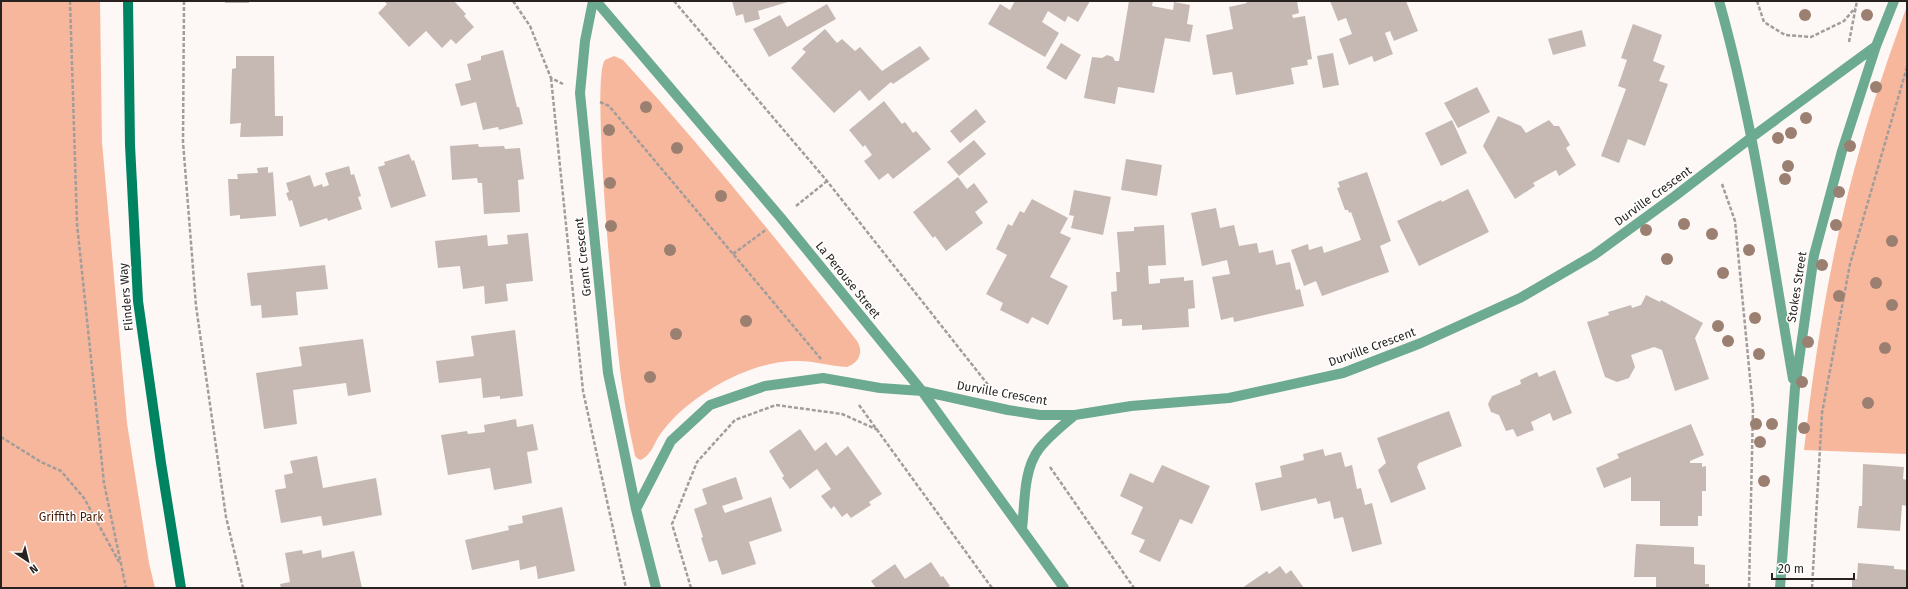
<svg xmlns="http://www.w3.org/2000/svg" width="1908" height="589" viewBox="0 0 1908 589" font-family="'Fira Sans',sans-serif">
	<rect width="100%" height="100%" fill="#fdf8f5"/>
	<!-- green -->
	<path fill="#f7b79c" d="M1 1H100L102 142 127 423 149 563 155 588H1Z
		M1907 6V454L1804 450C1815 351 1831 251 1858 156 1872 105 1889 55 1907 6Z
		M614 56 623 60C705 150 782 246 857 341 864 352 859 363 847 367 830 366 815 361 798 361 755 360 702 389 673 419 668 424 663 430 659 436 654 444 651 455 641 460L638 459 635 456C630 432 625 408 622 384 616 345 590 77 605 60Z"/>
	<!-- building -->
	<path fill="#c6b9b3" d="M225 1H249V3H225Z
		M384 1H454L466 14 464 16 474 27 456 44 451 39 442 48 426 31 409 47 378 13 387 4Z
		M732 1H791L758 11 760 19 745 23 743 14 736 16Z
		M1015 1H1090L1078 22 1068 16 1065 22 1048 11 1042 22 1059 33 1045 57 988 24 1000 4 1010 10Z
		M1129 1H1153L1152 6 1173 10 1174 2 1190 5 1187 24 1193 25 1190 42 1165 38 1154 93 1118 87 1115 104 1084 98 1092 57 1102 58 1107 55 1113 57 1115 61H1119Z
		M1246 1H1297L1299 13 1292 15 1293 18 1305 16 1312 59 1307 60 1308 65 1291 68 1294 84 1236 95 1232 72 1213 75 1206 35 1233 29 1229 7 1247 3Z
		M1330 1H1406L1418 31 1394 41 1390 31 1385 33 1393 54 1374 62 1372 56 1349 65 1339 39 1352 34 1346 18 1338 21Z
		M827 4 836 19 769 57 753 29 780 15 787 27Z
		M1633 24 1662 35 1653 61 1665 66 1659 81 1668 84 1645 146 1628 139 1619 163 1601 156 1626 89 1618 86 1627 60 1621 58Z
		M825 29 837 43 842 39 855 51 860 47 882 71 920 46 930 59 893 84 891 82 869 101 860 90 834 113 791 68 806 52 802 49Z
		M1582 30 1586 46 1553 55 1548 39Z
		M1061 43 1081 55 1066 80 1046 68Z
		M503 50 517 107H519L523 124 499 130 498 127 483 130 476 102 461 106 455 84 471 80 467 64 481 60V56Z
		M1333 53 1339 85 1323 88 1317 56Z
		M236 56H274L275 116H283V136L240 137 241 123 230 124 232 69 236 68Z
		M1477 87 1490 112 1458 128 1444 103Z
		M884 101 902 124 905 122 913 133 916 131 931 149 893 179 888 173 879 180 864 161 872 155 865 145 863 147 849 130Z
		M976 109 986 122 960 143 950 131Z
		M1498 116 1521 126 1526 133 1549 120 1554 126H1559L1570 145 1566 148 1576 165 1559 176 1556 170 1533 183 1535 186 1515 199 1483 146Z
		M1452 120 1467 153 1441 166 1425 133Z
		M974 140 986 154 959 176 947 162Z
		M478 144 479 147 504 146 505 149 520 148 524 179 518 180 520 212 484 214 482 183H478L477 178 452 180 450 146Z
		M409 154 412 161 414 160 426 196 391 208 378 167 385 165 384 162Z
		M1126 159 1162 165 1157 196 1121 190Z
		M349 166 351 175 354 174 361 196 358 197 362 209 328 221 327 218 300 227 292 200 289 201 286 193 289 192 286 183 310 175 314 187 322 184 323 187 329 185 325 173Z
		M268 167V173L273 172 276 216 240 219V215L230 216 228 179H238L237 174 258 173 257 168Z
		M1367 172 1391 241 1380 246 1389 272 1322 296 1316 281 1304 286 1291 250 1308 244 1309 250 1322 246 1324 253 1361 240 1351 212 1349 213 1348 210H1345L1337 188 1340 187 1338 182Z
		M958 177 967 189 974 183 988 202 975 212 983 223 946 251 935 236 933 238 913 212Z
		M1468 189 1489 232 1419 266 1397 221 1441 200 1442 202Z
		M1074 190 1111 197 1103 235 1071 228 1074 216 1069 215Z
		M1032 199 1068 218 1060 233 1071 238 1050 277 1068 286 1048 325 1032 317 1028 324 1000 310 1003 303 986 294 1007 255 996 249 1008 224 1012 226 1020 211 1024 213Z
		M1216 208 1220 228 1234 225 1239 246 1257 243 1259 253 1273 250 1276 265 1290 262 1296 290 1300 289 1304 306 1234 322 1233 317 1221 320 1212 277 1230 274 1227 260 1202 266 1191 213Z
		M1164 225 1166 265 1148 266 1149 284 1160 283V279L1184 277V281L1193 280 1195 308 1188 309 1189 327 1142 330V325L1122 326V319L1113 320 1111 292 1117 291 1116 272H1120L1117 232 1134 231V227Z
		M528 233 533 281 506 284 508 301 485 304 484 286 463 289 460 266 438 268 435 241 487 235 488 246 508 244 507 235Z
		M325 265 328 289 296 292 298 315 262 318 261 305 251 306 247 273Z
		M1646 295 1660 302 1661 300 1703 323 1695 338 1709 379 1675 391 1662 350 1654 347 1631 355 1635 367 1629 378 1617 382 1605 377 1587 322 1609 315 1608 312 1631 305 1632 308 1641 305Z
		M515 330 523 396 500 399V396L483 398 481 378 439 383 436 361 474 356 471 336Z
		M363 339 371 392 348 396 346 383 293 390 297 424 264 429 256 373 302 366 299 347Z
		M1555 370 1572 413 1553 421 1550 413 1531 422 1534 430 1517 437 1513 429 1506 431 1499 415 1491 412 1488 404 1492 396 1521 384 1520 380 1537 372 1539 377Z
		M1449 411 1462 446 1419 463 1417 467 1426 489 1391 503 1378 470 1386 463 1377 438Z
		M516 419 517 427 533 424 538 450 527 452 532 483 494 490 490 468 448 475 441 435 467 431 468 434 485 432 484 425Z
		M1691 424 1704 455 1690 461V463H1702V467L1706 466V491H1702V516H1698V526H1660V501H1631V477L1604 488 1596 468 1619 458 1617 454Z
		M800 429 815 451 826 442 836 456 848 446 882 494 869 502 871 505 851 518 847 513 842 517 834 506 831 509 821 496 831 489 817 469 790 489 782 478 784 476 769 451Z
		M1323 449 1325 456 1341 452 1345 467 1352 465 1357 489 1361 488 1365 505 1372 503 1382 544 1352 552 1343 517 1334 519 1330 501 1318 504 1316 498 1261 511 1255 483 1282 477 1280 466 1304 460 1303 454Z
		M317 456 323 488 376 478 382 515 323 526 321 516 281 523 275 490 286 488 284 475 293 473 290 461Z
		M1863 464 1904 467 1903 479 1907 480V506L1902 505 1900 531 1857 528 1859 506H1862Z
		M1162 465 1210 486 1192 524 1180 519 1160 562 1139 552 1145 540 1131 534 1143 507 1120 496 1130 473 1153 483Z
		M736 477 743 499 722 506 725 513 771 497 782 531 749 542 756 564 722 575 717 560 709 562 701 538 703 537 694 509 707 504 702 489Z
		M562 507 575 571 538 579 536 566 520 570 519 560 472 570 465 540 509 530 508 526 523 523 522 516Z
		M1636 544 1694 547V564L1705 565V584H1709V588H1656V577H1634Z
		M302 550 303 554 321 550 322 558 354 551 362 588H281L280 584 290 582 285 553Z
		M931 562 941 577 943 576 950 586 946 588H876L871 581 895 564 905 579Z
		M1858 563 1894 566V569L1907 570V588H1852V579H1857Z
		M1280 566 1286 574 1291 570 1304 588H1242L1267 571 1269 574Z"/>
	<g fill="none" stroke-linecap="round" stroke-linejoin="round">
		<!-- path -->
		<path stroke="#a29d9b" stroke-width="2.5" stroke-dasharray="4 2" stroke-linecap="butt" d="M70 1 77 224 104 483 126 588
			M184 1 183 142 196 306 226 517 243 588
			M513 1 530 26 551 78 563 84
			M674 1 827 181 989 386
			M1757 1 1764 22 1785 35 1811 37 1844 21 1855 8
			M1849 42 1857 1
			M551 78 583 391 626 588
			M600 102 609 106 821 359
			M1722 184 1735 221 1753 409 1749 588
			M796 206 827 181
			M733 254 767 229
			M859 405 992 588
			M1 437 41 462 61 471 84 498 119 562
			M1050 467 1134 588
			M691 588 672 524 697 462 735 420 776 405 842 414 878 430
			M1812 588 1822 413 1850 264 1907 67"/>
		<!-- street -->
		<path stroke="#6daa92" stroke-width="10" d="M593 1 585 41 580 93 608 373 636 509 656 588
			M596 1 781 218 922 391 1064 588
			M1719 1C1754 125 1771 252 1793 379
			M636 509 671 441 710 405 765 386 823 378 880 388 922 391 1008 410 1040 415H1075L1131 406 1229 398 1343 373 1421 343 1520 298 1594 255 1675 196 1752 137 1876 46
			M1022 529C1025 504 1023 470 1039 449 1049 436 1062 426 1075 415
			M1780 588 1795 388 1814 255 1842 151 1876 46 1894 1"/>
		<!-- secondary -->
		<path stroke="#008361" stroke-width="10" d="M128 1 130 145 138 301 161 463 181 588"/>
	</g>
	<!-- trees -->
	<g fill="#9b7f70">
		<circle cx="1805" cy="15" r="6"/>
		<circle cx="1867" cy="15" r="6"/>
		<circle cx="1876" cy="87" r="6"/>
		<circle cx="646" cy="107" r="6"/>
		<circle cx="1806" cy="118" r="6"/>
		<circle cx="609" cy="130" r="6"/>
		<circle cx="1791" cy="133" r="6"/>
		<circle cx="1778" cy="138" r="6"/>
		<circle cx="1850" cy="146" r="6"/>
		<circle cx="677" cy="148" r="6"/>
		<circle cx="1788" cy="166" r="6"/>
		<circle cx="1785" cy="179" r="6"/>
		<circle cx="610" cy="183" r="6"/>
		<circle cx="1839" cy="192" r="6"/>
		<circle cx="721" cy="196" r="6"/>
		<circle cx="1684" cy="224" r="6"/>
		<circle cx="1836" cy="225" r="6"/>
		<circle cx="611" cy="226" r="6"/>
		<circle cx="1646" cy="230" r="6"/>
		<circle cx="1712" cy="234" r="6"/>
		<circle cx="1892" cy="241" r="6"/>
		<circle cx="670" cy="250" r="6"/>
		<circle cx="1749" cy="250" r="6"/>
		<circle cx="1667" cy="259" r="6"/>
		<circle cx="1822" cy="265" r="6"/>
		<circle cx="1723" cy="273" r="6"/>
		<circle cx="1876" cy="283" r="6"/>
		<circle cx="1839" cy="296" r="6"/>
		<circle cx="1892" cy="305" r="6"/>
		<circle cx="1755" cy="318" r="6"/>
		<circle cx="746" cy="321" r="6"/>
		<circle cx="1718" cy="326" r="6"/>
		<circle cx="676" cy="334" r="6"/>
		<circle cx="1728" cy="341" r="6"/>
		<circle cx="1808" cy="342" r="6"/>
		<circle cx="1885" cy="348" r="6"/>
		<circle cx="1759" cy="354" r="6"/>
		<circle cx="650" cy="377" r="6"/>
		<circle cx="1802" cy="382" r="6"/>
		<circle cx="1868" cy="403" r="6"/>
		<circle cx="1756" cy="424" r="6"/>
		<circle cx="1772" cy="424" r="6"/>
		<circle cx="1804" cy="428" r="6"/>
		<circle cx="1760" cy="442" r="6"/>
		<circle cx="1764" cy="481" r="6"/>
	</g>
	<g text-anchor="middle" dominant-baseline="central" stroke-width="3" stroke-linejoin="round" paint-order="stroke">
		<!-- street labels -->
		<g font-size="12" fill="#282321" stroke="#fff">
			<text transform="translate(1653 196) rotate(-36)">Durville Crescent</text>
			<text transform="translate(583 257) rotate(-96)">Grant Crescent</text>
			<text transform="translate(848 280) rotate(51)">La Perouse Street</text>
			<text transform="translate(1797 287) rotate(-81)">Stokes Street</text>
			<text transform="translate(126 297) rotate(-95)">Flinders Way</text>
			<text transform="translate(1372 347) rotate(-20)">Durville Crescent</text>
			<text transform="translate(1002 393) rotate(10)">Durville Crescent</text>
		</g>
		<!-- park labels -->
		<g font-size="12" fill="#4b1c04" stroke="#fff">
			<text x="71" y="517">Griffith Park</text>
		</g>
	</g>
	<!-- border -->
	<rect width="1908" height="589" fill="none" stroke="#282321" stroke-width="4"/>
	<!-- north arrow -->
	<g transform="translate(28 561) rotate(145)" stroke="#ffffff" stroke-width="3" paint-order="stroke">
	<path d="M0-3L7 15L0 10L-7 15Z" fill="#282321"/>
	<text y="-6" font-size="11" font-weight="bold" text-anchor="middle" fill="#282321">N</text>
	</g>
	<!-- scale -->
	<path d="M1772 573v6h82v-6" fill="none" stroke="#282321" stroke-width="2"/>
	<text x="1778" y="573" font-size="12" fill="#282321" stroke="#ffffff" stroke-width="3" paint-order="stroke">20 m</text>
</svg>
